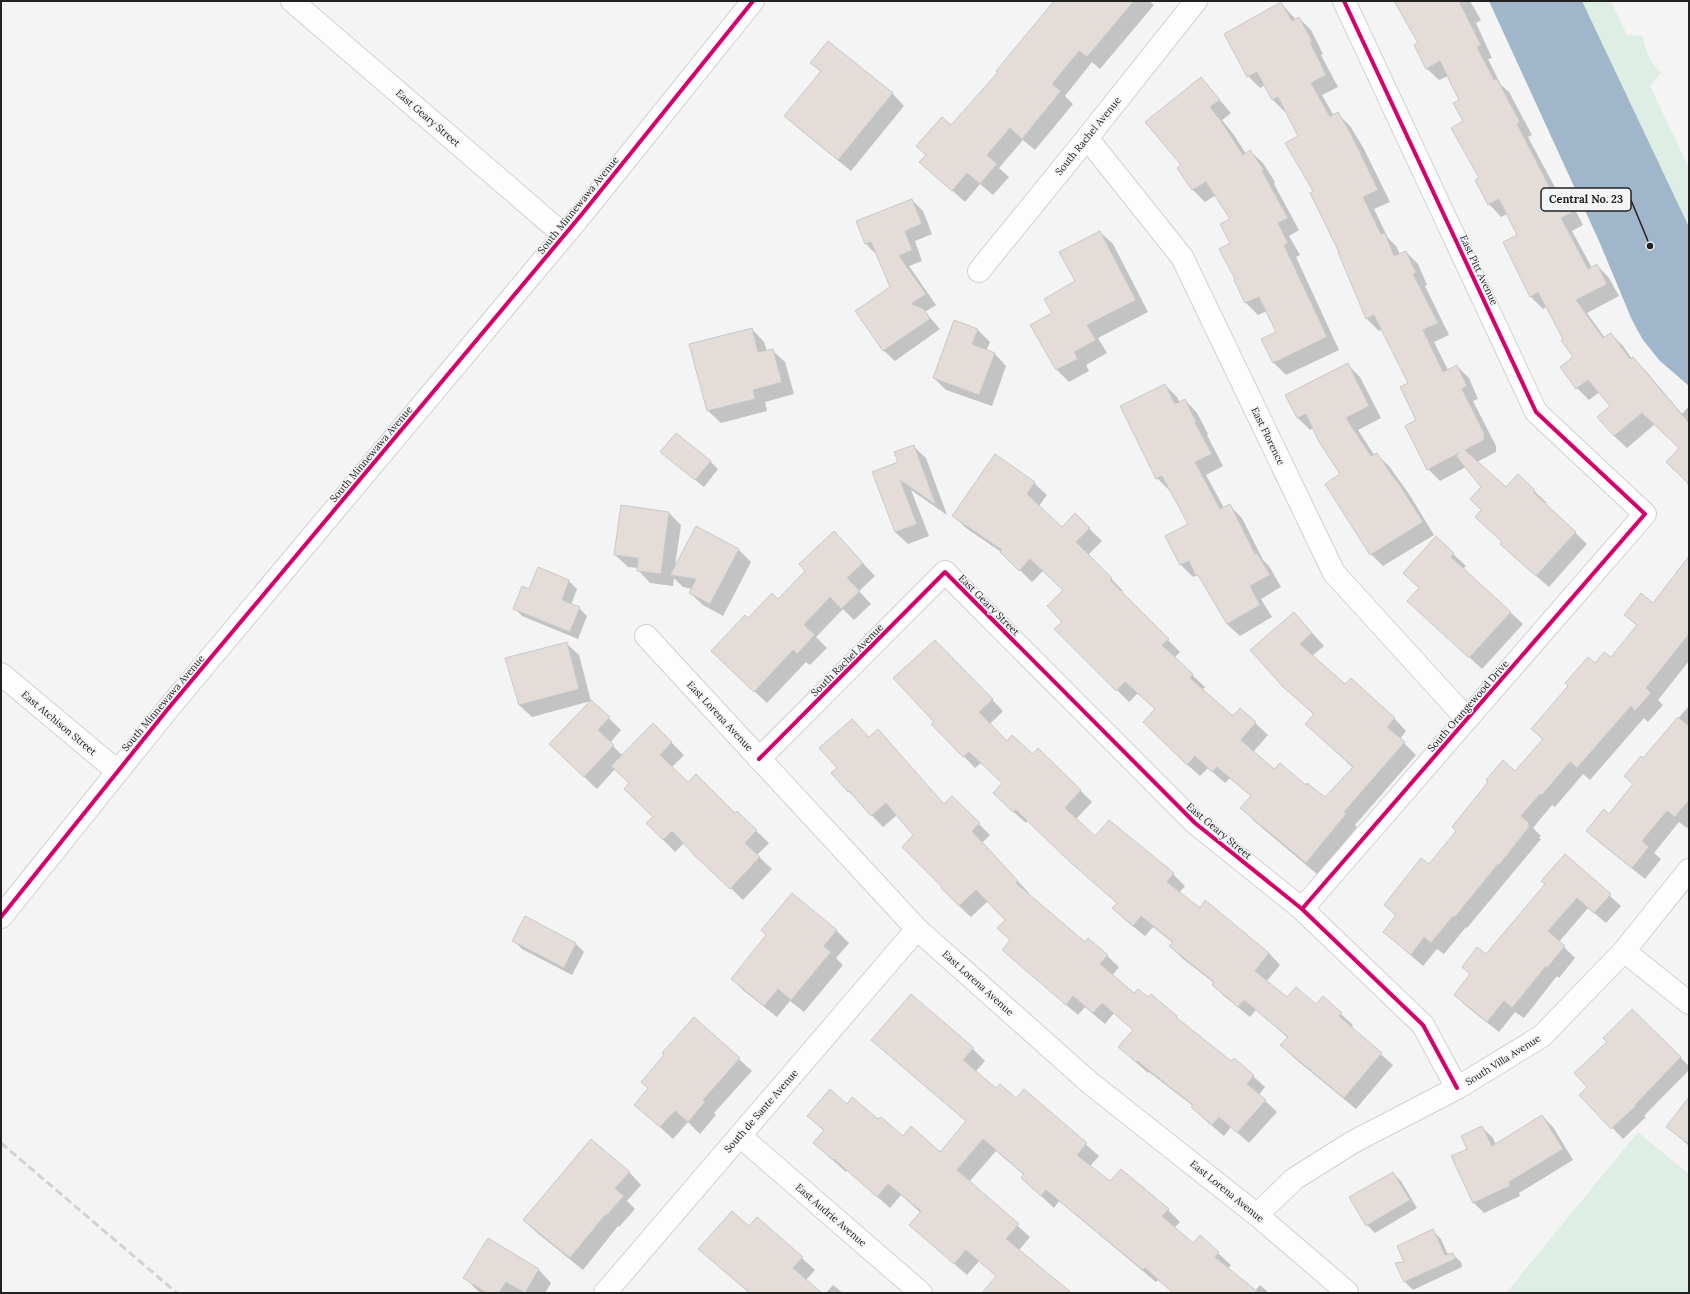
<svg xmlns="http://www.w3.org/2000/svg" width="1690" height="1294" viewBox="0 0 1690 1294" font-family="Lora,serif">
	<rect width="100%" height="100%" fill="#f4f4f4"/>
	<!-- green -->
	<path fill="#deeee5" d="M1582 1H1611L1627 35 1643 36C1645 51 1650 62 1661 73L1650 86 1689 168V227Z
		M1638 1132 1689 1174V1293H1506Z"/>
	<!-- water -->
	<path fill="#a0b6ca" d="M1489 1H1582L1689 227V386L1660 361 1643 340 1632 320 1599 241Z"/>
	<!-- shadow -->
	<path fill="#0003" d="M1055 1H1149L1154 5 1100 69 1092 62 1065 96 1073 104 1035 150 1023 140 999 168 1009 177 993 195 980 184 965 202 921 162 999 72Z
		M1395 1H1470L1481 20 1476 23 1492 58 1488 59 1501 85 1509 92 1532 135 1528 137 1558 193 1559 192 1572 204 1583 225 1572 231 1592 268 1597 265 1609 278 1619 296 1587 313 1605 338 1611 334 1623 346 1632 359 1645 370 1682 414 1689 406V487L1685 479 1680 448 1655 424 1627 448 1614 436 1612 406 1600 392 1589 400 1577 388 1575 357 1547 306 1543 309 1530 296 1518 235 1507 214 1501 217 1489 204 1480 179 1460 100 1448 76 1439 80 1426 68 1419 43Z
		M1281 3 1296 20 1299 18 1311 30 1323 54 1321 55 1338 87 1322 95 1334 116 1338 114 1350 126 1364 149 1390 202 1374 209 1388 238 1396 246 1400 254 1406 252 1418 264 1427 285 1425 286 1449 335 1434 342 1448 370 1457 366 1469 378 1478 399 1473 401 1496 446V452L1477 462 1506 488 1518 476 1547 503 1545 504 1587 544 1549 587 1513 556 1503 542 1482 510V487L1466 467 1440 481 1428 469 1409 384 1382 329 1379 331 1367 319 1339 253 1340 252 1300 136 1287 111 1285 112 1273 100 1265 85 1260 88 1248 76Z
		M812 63 892 93 904 106 851 171 798 128 785 116 821 72Z
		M1201 78 1231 113 1222 120 1234 135 1246 154 1250 151 1263 163 1275 182 1274 184 1299 230 1289 236 1300 255 1296 257 1339 350 1286 375 1273 362 1277 333 1267 311 1258 315 1246 303 1235 280 1231 219 1216 195 1205 202 1193 190 1178 168 1182 166Z
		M912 200 923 211 932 234 915 241 922 261 909 266 936 305 925 312 940 329 895 361 884 351 857 311 891 287 876 254 866 244 857 222Z
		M1100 232 1113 244 1148 312 1098 338 1107 353 1086 365 1089 371 1069 382 1057 370 1032 325 1053 313 1076 282Z
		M752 329 764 342 767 351 772 350 785 362 794 394 765 402 767 411 721 423 708 411 690 345Z
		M977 329 990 342 986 351 994 353 1006 366 992 406 946 390 934 378Z
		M1347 364 1360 377 1381 418 1358 430 1374 455 1376 454 1389 466 1409 494 1434 535 1383 566 1371 554 1341 474 1314 428 1310 430 1298 418Z
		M1165 385 1177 397 1180 403 1185 400 1197 413 1208 434 1207 435 1223 466 1206 475 1224 508 1229 505 1242 518 1263 560 1269 566 1281 587 1261 599 1272 617 1240 636 1227 624 1201 579 1197 575 1193 577 1181 565 1166 536 1190 525 1171 490 1170 491 1157 478Z
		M913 446 926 458 947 515 911 490 929 536 908 544 895 532 899 463Z
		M670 460 710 461 718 469 704 487Z
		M1034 483 1047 495 1039 506 1062 528 1075 515 1102 541 1088 555 1123 591 1121 593 1180 652 1174 658 1205 687 1202 690 1233 718 1240 709 1268 735 1253 752 1274 770 1306 786 1325 799 1353 768 1307 724 1314 715 1284 687 1294 613 1324 646 1312 656 1345 685 1394 718 1406 731 1400 739 1416 755 1355 825 1357 827 1318 875 1254 821 1242 808 1252 797 1230 778 1225 783 1208 768 1200 776 1182 760 1156 709 1138 693 1129 702 1056 629 1064 622V590L1043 571 1032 582 1001 552 966 528 954 516Z
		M669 513 681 525 675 566 696 527 739 550 751 562 723 616 703 605 690 593 692 589 683 587 674 578 673 586 650 583 638 570V568L628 567 615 555Z
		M1436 538 1466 566 1463 569 1523 624 1482 669 1408 601 1420 588Z
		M846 545 875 576 859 591 871 604 854 620 843 609 816 637 827 648 810 665 806 662 767 703 724 663 748 619 778 601Z
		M1689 557V661L1658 700 1663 705 1648 722 1644 718 1590 780 1583 774 1555 807 1552 805 1533 828 1541 836 1539 838 1541 839 1467 928 1466 927 1444 954 1437 949 1423 966 1384 932 1396 916 1385 905 1429 866 1516 772 1543 740 1532 729 1595 664 1611 659 1637 626 1625 614 1653 604Z
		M538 569 569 581 577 589 571 605 579 608 587 616 578 639 522 616 514 608 529 590Z
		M566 643 579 655 591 701 532 717 519 705Z
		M947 652 1003 711 990 724 1007 742 1033 755 1080 790 1092 802 1076 819 1095 837 1173 874 1185 886 1179 893 1200 909 1269 953 1280 965 1266 982 1287 999 1316 1005 1323 998 1353 1025 1351 1028 1393 1065 1356 1109 1293 1057 1282 1045 1288 1038 1256 1010 1250 1017 1224 996 1213 985 1214 983 1182 958 1170 946 1173 943 1153 927 1145 936 1125 920 1113 908 1117 903 1028 820 1026 823 1006 805 1003 783 981 763 975 768 933 724 935 722Z
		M591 701 621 730 610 743 623 756 653 724 684 755 671 768 688 784 735 815 737 813 769 843 757 855 772 869 743 900 684 843 675 852 647 823 654 817 630 783 615 769 597 789 562 756Z
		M1689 706V826L1687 828 1679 822 1654 853 1661 859 1645 879 1600 843 1588 831 1609 816 1634 785 1643 759Z
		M878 730 945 805 952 797 990 835 982 843 1029 893 1027 894 1085 944 1089 939 1119 967 1112 976 1134 995 1176 1017 1187 1027 1231 1063 1234 1059 1265 1087 1259 1095 1277 1112 1249 1143 1231 1127 1224 1136 1204 1119 1192 1107 1193 1106 1149 1072 1148 1073 1131 1058 1120 1047 1134 1030 1114 1013 1105 1024 1085 1007 1078 1015 1015 961 1003 950 1011 940 1006 920 988 901 971 917 959 906 915 835 897 815 883 827 832 774Z
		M1565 856 1621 906 1606 923 1588 908 1559 942 1575 958 1559 978 1557 976 1524 1018 1515 1012 1499 1032 1466 1006 1455 995 1471 975 1463 967 1486 956 1547 885Z
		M526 918 576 944 584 952 572 975 522 949 514 941Z
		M836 930 849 943 836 958 843 965 804 1012 790 1001 777 1017 744 991 732 979Z
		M1632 1010 1689 1066V1070L1644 1116 1646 1117 1623 1139 1581 1095 1589 1087 1609 1042Z
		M694 1019 752 1071 714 1113 716 1115 700 1134 688 1122 673 1139 636 1105 649 1089 642 1082Z
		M872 1040 973 1049 985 1061 975 1072 996 1090 1017 1100 1025 1091 1099 1156 1090 1166 1111 1183 1168 1210 1180 1222 1174 1228 1193 1245 1200 1237 1231 1265 1227 1269 1255 1291 1260 1285 1269 1293H1173L1158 1280 1156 1282 1059 1201 1054 1208 1022 1178 1024 1175 996 1151 969 1182 1030 1237 1019 1250 1071 1293H990L996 1276 979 1261 967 1275 910 1225 921 1213 901 1195 890 1208 847 1170 846 1172 827 1155 814 1143 824 1131 808 1116 847 1105 879 1121 903 1137 940 1153 967 1122 885 1052Z
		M1689 1099V1146L1668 1127Z
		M1542 1116 1553 1127 1573 1160 1519 1193 1520 1196 1484 1213 1474 1203 1468 1149 1482 1127 1493 1138 1496 1145Z
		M629 1172 641 1185 627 1201 635 1209 619 1227 618 1226 583 1270 536 1232 524 1220Z
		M1393 1173 1401 1181 1417 1208 1375 1233 1367 1225Z
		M757 1218 815 1270 806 1280 821 1293H749L699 1249 749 1227Z
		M1433 1231 1441 1239 1448 1255 1452 1254 1461 1262 1462 1267 1413 1290 1405 1282 1396 1264 1406 1262Z
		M489 1239 539 1270 551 1283 545 1293H481L477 1290 465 1278Z
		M833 1285 843 1293H826Z"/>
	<!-- building -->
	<path fill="#e4dcd8" stroke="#c9c9c9" d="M1054 1H1134L1087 57 1079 51 1052 84 1061 91 1022 139 1010 128 987 155 997 164 980 184 967 173 952 191 919 162 926 155 916 146 942 117 951 125 998 72 996 71Z
		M1394 1H1459L1481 45 1477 47 1494 80 1497 79 1520 122 1517 124 1553 194 1560 191 1571 213 1561 218 1588 269 1597 264 1607 284 1576 300 1603 338 1611 333 1630 359 1633 357 1689 423V484L1666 462 1679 448 1642 413 1614 436 1597 417 1610 406 1588 380 1576 389 1560 367 1573 357 1561 340 1563 339 1538 292 1530 297 1503 242 1517 235 1499 199 1488 205 1475 180 1479 178 1451 128 1463 121 1453 103 1459 100 1440 61 1426 69 1414 45 1418 43Z
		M1281 2 1292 21 1299 17 1312 41 1310 42 1326 75 1311 83 1330 117 1338 112 1352 136 1378 190 1363 197 1381 234 1385 233 1394 256 1406 251 1416 273 1413 274 1438 323 1423 330 1443 372 1457 365 1467 386 1462 389 1484 433V440L1465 450 1506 487 1518 474 1535 490 1533 492 1576 532 1536 576 1500 544 1502 542 1475 517 1481 510 1470 499 1481 487 1456 456 1459 453 1427 470 1405 426 1416 420 1400 387 1408 383 1374 315 1366 319 1338 252H1339L1310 193 1313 191 1285 143 1298 136 1278 97 1272 100 1257 72 1247 77 1224 34Z
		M828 41 893 93 838 160 784 116 821 71 810 63Z
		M1201 77 1220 100 1210 107 1221 121 1243 155 1250 150 1264 170 1262 171 1288 218 1278 223 1288 243 1284 245 1327 337 1273 363 1261 339 1276 332 1259 297 1245 303 1234 280 1235 279 1219 249 1230 243 1220 224 1230 219 1206 182 1192 190 1177 168 1181 165 1145 122Z
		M912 199 922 224 905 231 912 250 899 256 926 294 911 304 924 309 930 319 883 351 855 311 890 287 871 242 865 244 856 221Z
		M1100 231 1136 300 1087 325 1096 340 1074 352 1078 359 1056 370 1030 325 1052 313 1044 299 1075 281 1059 252Z
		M954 320 978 329 972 344 995 353 979 395 933 378Z
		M752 328 758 352 773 349 782 382 753 390 755 399 707 411 689 344Z
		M1348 363 1369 406 1346 418 1371 456 1377 453 1396 481H1397L1423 522 1370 555 1325 484 1340 474 1319 442 1306 414 1297 418 1285 395Z
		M1165 384 1175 404 1185 399 1196 422 1195 423 1212 454 1195 462 1220 509 1230 504 1255 554 1257 553 1270 575 1250 586 1260 605 1227 624 1198 575 1196 576 1189 561 1180 565 1165 536 1188 524 1162 476 1156 479 1120 406Z
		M676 433 711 461 695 480 660 452Z
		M914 445 936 505 900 480 917 524 895 532 872 472 898 462 894 452Z
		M995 454 1035 482 1027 494 1062 527 1075 513 1090 528 1076 542 1112 578 1110 580 1169 639 1162 645 1193 674 1190 678 1233 716 1240 708 1256 722 1241 740 1274 769 1280 763 1306 785 1307 783 1325 797 1353 767 1305 724 1314 714 1283 687 1250 650 1294 612 1312 633 1300 644 1345 684 1351 678 1395 718 1387 727 1405 742 1344 812 1346 814 1306 863 1240 808 1251 796 1217 767 1212 772 1195 756 1187 765 1143 722 1155 709 1125 682 1116 691 1054 629 1062 622 1047 606 1063 590 1030 559 1019 571 1000 552 1002 550 952 516Z
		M621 505 669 512 661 574 637 571 638 558 614 555Z
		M696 526 739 549 710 604 689 593 696 579 670 575Z
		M834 531 863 563 847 578 860 591 841 609 830 597 804 625 815 635 797 654 793 650 754 692 711 651 745 615 748 618 772 593 778 599 805 571 799 564Z
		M1436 536 1454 553 1451 557 1511 612 1469 658 1407 601 1419 588 1403 573Z
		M1689 556V634L1646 688 1651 693 1635 711 1631 706 1577 768 1570 762 1542 795 1540 794 1521 816 1529 823 1528 825 1530 826 1499 865 1498 864 1455 917 1453 916 1431 943 1424 937 1411 955 1383 932 1396 915 1384 905 1421 858 1429 864 1456 831 1452 827 1488 782 1486 780 1503 760 1515 771 1543 739 1531 729 1568 686 1565 683 1588 657 1595 663 1604 652 1611 657 1637 625 1624 615 1641 593 1653 603Z
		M538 567 569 580 562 600 580 607 570 632 513 609 522 586 529 589Z
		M935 640 993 699 979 712 1007 741 1012 735 1033 754 1038 748 1081 790 1065 808 1095 836 1109 820 1174 873 1167 882 1200 908 1205 900 1269 953 1255 971 1287 997 1296 987 1316 1004 1323 996 1342 1013 1339 1016 1382 1053 1344 1098 1280 1045 1288 1037 1244 1000 1238 1007 1212 985 1214 982 1169 946 1173 942 1141 916 1133 926 1112 908 1117 903 1071 863 1016 810 1013 812 993 793 1002 783 969 752 963 757 931 724 934 722 893 678Z
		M567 642 579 689 519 705 505 658Z
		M591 700 610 717 598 730 614 745 584 777 549 744Z
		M1678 717 1689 726V800L1675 817 1667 811 1642 841 1649 847 1632 868 1586 831 1604 809 1609 814 1633 784 1624 776 1641 756 1643 758Z
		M852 719 869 737 878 729 944 804 952 796 980 823 972 831 1018 881 1016 883 1085 942 1088 938 1108 955 1100 964 1134 993 1138 989 1148 997 1151 994 1177 1016 1176 1017 1231 1061 1234 1058 1254 1075 1247 1084 1266 1100 1237 1133 1219 1117 1212 1125 1191 1107 1193 1105 1137 1061 1136 1062 1118 1047 1133 1030 1102 1003 1093 1013 1073 996 1066 1005 1002 950 1010 940 997 928 1005 920 976 890 959 906 941 888 942 887 902 847 913 835 886 803 871 816 849 791 848 792 831 773 837 768 819 748Z
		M653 723 672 742 660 755 688 782 696 774 735 813 737 811 757 830 745 843 760 857 730 889 695 856 672 831 663 840 646 823 653 817 624 789 629 783 611 766Z
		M1565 854 1611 894 1594 913 1577 898 1548 931 1565 946 1547 968 1546 966 1512 1008 1504 1001 1487 1022 1454 995 1470 974 1462 967 1477 947 1486 954 1545 884 1541 881Z
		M792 893 837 930 824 946 831 952 791 1000 778 989 764 1006 731 979 766 935 761 930Z
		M525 916 576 943 564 968 512 941Z
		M911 994 974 1048 963 1060 996 1088 1000 1084 1016 1098 1024 1089 1087 1143 1077 1155 1110 1181 1121 1169 1169 1209 1162 1216 1193 1243 1200 1235 1219 1252 1215 1257 1259 1293H1173L1145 1268 1143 1270 1046 1190 1041 1196 1021 1178 1024 1174 983 1139 957 1170 1019 1224 1006 1239 1072 1293H982L996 1276 966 1250 954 1264 909 1225 921 1211 888 1184 877 1197 834 1159 833 1160 813 1143 824 1130 807 1116 830 1089 847 1104 852 1097 878 1119 881 1117 903 1136 911 1126 940 1152 966 1121 871 1040Z
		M1632 1009 1681 1057 1635 1105 1636 1106 1611 1129 1579 1095 1587 1087 1574 1073 1607 1042 1603 1038Z
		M694 1017 740 1058 703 1100 705 1102 688 1122 675 1111 660 1127 634 1105 648 1088 641 1082 664 1055 662 1053Z
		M1689 1097V1144L1666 1127Z
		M1542 1115 1563 1149 1509 1182 1510 1186 1473 1203 1451 1156 1467 1149 1461 1136 1482 1126 1492 1146Z
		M591 1139 630 1172 615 1188 624 1196 606 1216 605 1215 570 1258 523 1220Z
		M1393 1172 1410 1200 1366 1226 1349 1197Z
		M732 1211 749 1226 757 1217 803 1257 793 1268 822 1293H750L698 1249Z
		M1433 1229 1445 1255 1453 1253 1455 1259 1404 1282 1395 1263 1404 1262 1397 1246Z
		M488 1238 539 1269 525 1293 506 1282 499 1293H487L463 1278Z"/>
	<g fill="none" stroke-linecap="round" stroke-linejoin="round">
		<defs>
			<path id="minor" d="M292 1 564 235
				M1087 138 1182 257 1334 573 1467 719
				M979 271 1087 138 1196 1
				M646 636 917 929 1090 1083 1257 1215 1347 1292 1346 1293
				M1 674 117 771
				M759 759 945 572 1195 823 1302 909 1423 1025 1457 1088
				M1302 909 1645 514 1536 412 1344 1
				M1 917 167 710 582 214 753 1
				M1624 951 1689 1003
				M740 1136 921 1293
				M1257 1215 1294 1179 1353 1142 1457 1088 1542 1036 1624 951 1689 870
				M605 1293 917 929"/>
		</defs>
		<!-- minor casing -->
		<use href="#minor" stroke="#d1d1d1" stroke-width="24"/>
		<!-- minor -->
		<use href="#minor" stroke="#fdfdfd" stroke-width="22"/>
		<!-- rail -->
		<path stroke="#d2d2d2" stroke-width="3" stroke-dasharray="8 4" stroke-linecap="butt" d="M1 1143 177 1293"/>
		<defs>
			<path id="cycleway" d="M759 759 945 572 1195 823 1302 909 1423 1025 1457 1088
				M1302 909 1645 514 1536 412 1344 1
				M1 917 167 710 582 214 753 1"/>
		</defs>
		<!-- cycleway casing -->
		<use href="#cycleway" stroke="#f3f4f5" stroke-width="6"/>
		<!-- cycleway -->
		<use href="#cycleway" stroke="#d6006c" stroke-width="4"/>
	</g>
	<g text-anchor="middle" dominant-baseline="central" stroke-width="3" stroke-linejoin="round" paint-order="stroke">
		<!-- street labels -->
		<g font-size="10" fill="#222223" stroke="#f3f4f5">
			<text transform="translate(428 118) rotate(41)">East Geary Street</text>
			<text transform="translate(1088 136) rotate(-51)">South Rachel Avenue</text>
			<text transform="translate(578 205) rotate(-51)">South Minnewawa Avenue</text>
			<text transform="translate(1479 270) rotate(65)">East Pitt Avenue</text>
			<text transform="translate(1268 436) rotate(64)">East Florence</text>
			<text transform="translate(371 454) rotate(-50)">South Minnewawa Avenue</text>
			<text transform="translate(989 605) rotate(45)">East Geary Street</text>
			<text transform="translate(847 660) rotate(-45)">South Rachel Avenue</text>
			<text transform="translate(163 703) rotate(-50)">South Minnewawa Avenue</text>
			<text transform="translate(1468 706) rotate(-49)">South Orangewood Drive</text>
			<text transform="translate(720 716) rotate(47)">East Lorena Avenue</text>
			<text transform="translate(59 723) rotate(40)">East Atchison Street</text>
			<text transform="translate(1219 831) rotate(40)">East Geary Street</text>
			<text transform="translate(978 983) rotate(42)">East Lorena Avenue</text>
			<text transform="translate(1503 1060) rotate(-32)">South Villa Avenue</text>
			<text transform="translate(761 1111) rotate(-49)">South de Sante Avenue</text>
			<text transform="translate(1227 1191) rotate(39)">East Lorena Avenue</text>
			<text transform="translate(831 1215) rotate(41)">East Audrie Avenue</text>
		</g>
	</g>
	<!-- callouts -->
	<path fill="none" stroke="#222223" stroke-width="1.5" d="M1650 246L1631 200"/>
	<circle fill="#222223" stroke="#f3f4f5" stroke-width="1.5" cx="1650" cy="246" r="4"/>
	<rect fill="#f3f4f5" stroke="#222223" stroke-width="1.5" x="1541" y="188" width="90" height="23" rx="4"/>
	<g font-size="11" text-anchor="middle" font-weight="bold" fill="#222223">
		<text x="1586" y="203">Central No. 23</text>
	</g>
	<!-- border -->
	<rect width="1690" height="1294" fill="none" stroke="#222223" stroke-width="4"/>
</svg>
